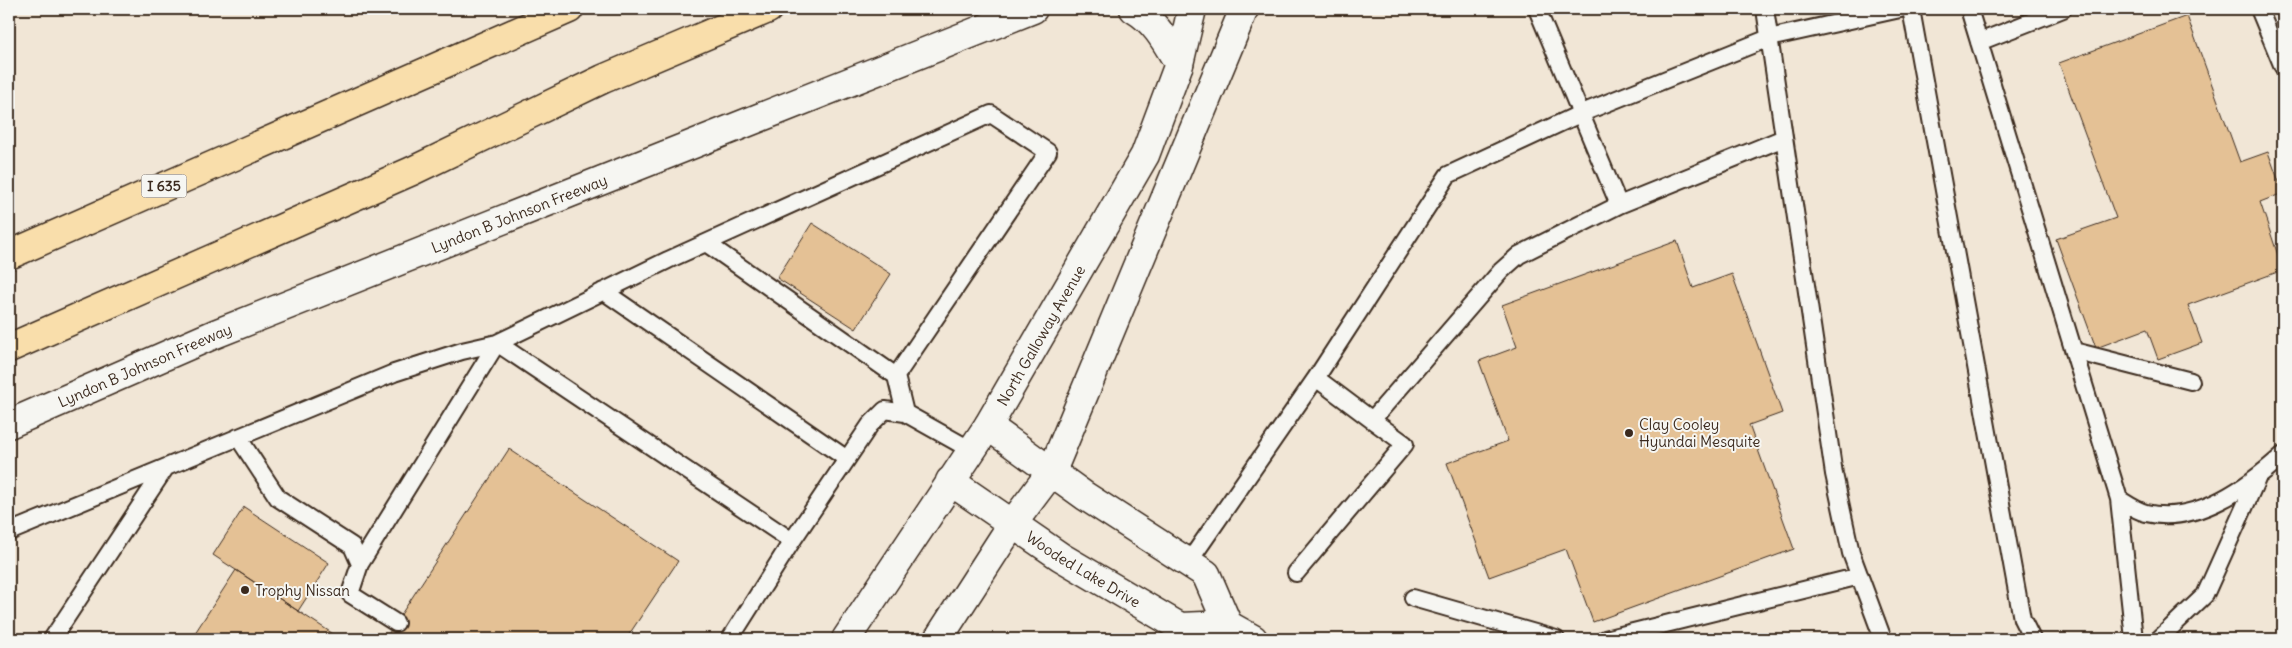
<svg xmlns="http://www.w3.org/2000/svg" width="2292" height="648" viewBox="0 0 2292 648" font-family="Delius,sans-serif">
	<rect width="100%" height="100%" fill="#f1e6d6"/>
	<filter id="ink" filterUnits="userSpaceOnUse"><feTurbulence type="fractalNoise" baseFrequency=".02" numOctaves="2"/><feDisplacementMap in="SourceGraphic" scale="10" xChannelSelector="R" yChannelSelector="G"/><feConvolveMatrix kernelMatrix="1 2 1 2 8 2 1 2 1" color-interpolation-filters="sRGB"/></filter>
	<g filter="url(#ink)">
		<!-- building -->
		<path fill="#e4c195" stroke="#3b2a1e" d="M2187 16 2240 162 2268 152 2283 193 2260 202 2283 270 2188 305 2202 343 2158 359 2147 329 2096 348 2056 239 2116 218 2059 63Z
			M812 223 891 274 856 329 777 278Z
			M1677 241 1693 288 1732 274 1782 413 1749 425 1794 549 1593 622 1566 549 1489 577 1447 463 1508 441 1479 361 1517 347 1502 305Z
			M509 449 678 561 626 639H385Z
			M244 507 329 563 298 611 213 555Z
			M236 570 298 611 341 639H191Z"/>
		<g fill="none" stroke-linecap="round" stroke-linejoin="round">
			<defs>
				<path id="service" d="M1765 9 1834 474 1851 553 1883 639
					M1911 9 2022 619 2032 639
					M1969 9 2119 499C2127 504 2137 511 2146 513 2197 525 2248 487 2283 455
					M2259 9 2283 67
					M1979 42 2063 9
					M1619 205 1784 138
					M706 243 896 376
					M603 291 847 459
					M2074 351 2191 381
					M1316 378 1448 175 1582 113 1769 38 1900 9
					M238 437 278 498 352 546 360 564 350 594 396 623
					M2119 499 2134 639
					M9 532 394 373 462 351 497 343 792 541 870 425 885 410 905 413 971 450
					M1188 563 1316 378 1372 420 1501 271 1519 255 1619 205 1537 9
					M360 564 497 343 668 260 991 114 1048 152 896 376 905 413
					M1296 573 1405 444 1372 420
					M1413 598 1556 639
					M52 639 166 467
					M730 639 792 541
					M1605 639 1860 576
					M2159 639 2205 595 2257 479"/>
				<g id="minor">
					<path d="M988 426 1085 496 1206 574 1228 625"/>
					<path id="s1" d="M950 481 1061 557 1180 627 1228 625 1253 639"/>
				</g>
				<g id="secondary">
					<path d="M1134 9C1156 22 1166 42 1179 64"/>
					<path id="s2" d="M9 424 215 334 1033 9"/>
					<path id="s3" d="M846 639 988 426 1145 155 1179 64 1192 9"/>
					<path d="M938 639 1013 523 1052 471 1244 9"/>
				</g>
				<path id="motorway" d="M9 255 569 9
					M9 348 412 171 603 79 768 9"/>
			</defs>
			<!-- service casing -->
			<use href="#service" stroke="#3b2a1e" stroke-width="20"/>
			<!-- minor casing -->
			<use href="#minor" stroke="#3b2a1e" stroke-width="31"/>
			<!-- secondary casing -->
			<use href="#secondary" stroke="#3b2a1e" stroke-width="31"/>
			<!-- motorway casing -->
			<use href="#motorway" stroke="#3b2a1e" stroke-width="31"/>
			<!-- service -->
			<use href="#service" stroke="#f6f6f2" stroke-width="16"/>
			<!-- minor -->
			<use href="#minor" stroke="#f6f6f2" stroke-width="28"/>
			<!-- secondary -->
			<use href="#secondary" stroke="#f6f6f2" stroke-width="28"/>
			<!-- motorway -->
			<use href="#motorway" stroke="#f9deab" stroke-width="28"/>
		</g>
	</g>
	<!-- markers -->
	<g fill="#3b2a1e" stroke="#f6f6f2" stroke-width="2">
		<circle cx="1629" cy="433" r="5"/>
		<circle cx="245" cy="590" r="5"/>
	</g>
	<g text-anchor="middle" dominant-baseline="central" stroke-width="4" stroke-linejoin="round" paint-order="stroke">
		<!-- shield labels -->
		<rect fill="#f6f6f2" stroke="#73675e" stroke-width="1" x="141.5" y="174.5" width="45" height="23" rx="4"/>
		<g font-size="14" font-weight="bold" fill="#3b2a1e">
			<text x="164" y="186">I 635</text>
		</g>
		<!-- street labels -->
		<g font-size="15" fill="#3b2a1e" stroke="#f6f6f2">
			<text stroke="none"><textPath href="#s2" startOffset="552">Lyndon B Johnson Freeway</textPath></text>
			<text stroke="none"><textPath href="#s3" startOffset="361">North Galloway Avenue</textPath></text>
			<text stroke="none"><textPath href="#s2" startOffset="148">Lyndon B Johnson Freeway</textPath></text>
			<text stroke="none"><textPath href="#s1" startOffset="160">Wooded Lake Drive</textPath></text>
		</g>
		<!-- poi labels -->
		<g font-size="15" fill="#3b2a1e" stroke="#f6f6f2" text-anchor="start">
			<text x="1639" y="424">Clay Cooley<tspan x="1639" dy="17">Hyundai Mesquite</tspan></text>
			<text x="255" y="590">Trophy Nissan</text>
		</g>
	</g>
	<!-- margin -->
	<rect width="2292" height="648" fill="none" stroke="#f6f6f2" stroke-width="30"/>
	<rect x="15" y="15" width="2262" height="618" fill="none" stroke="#3b2a1e" stroke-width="2" filter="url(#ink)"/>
</svg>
